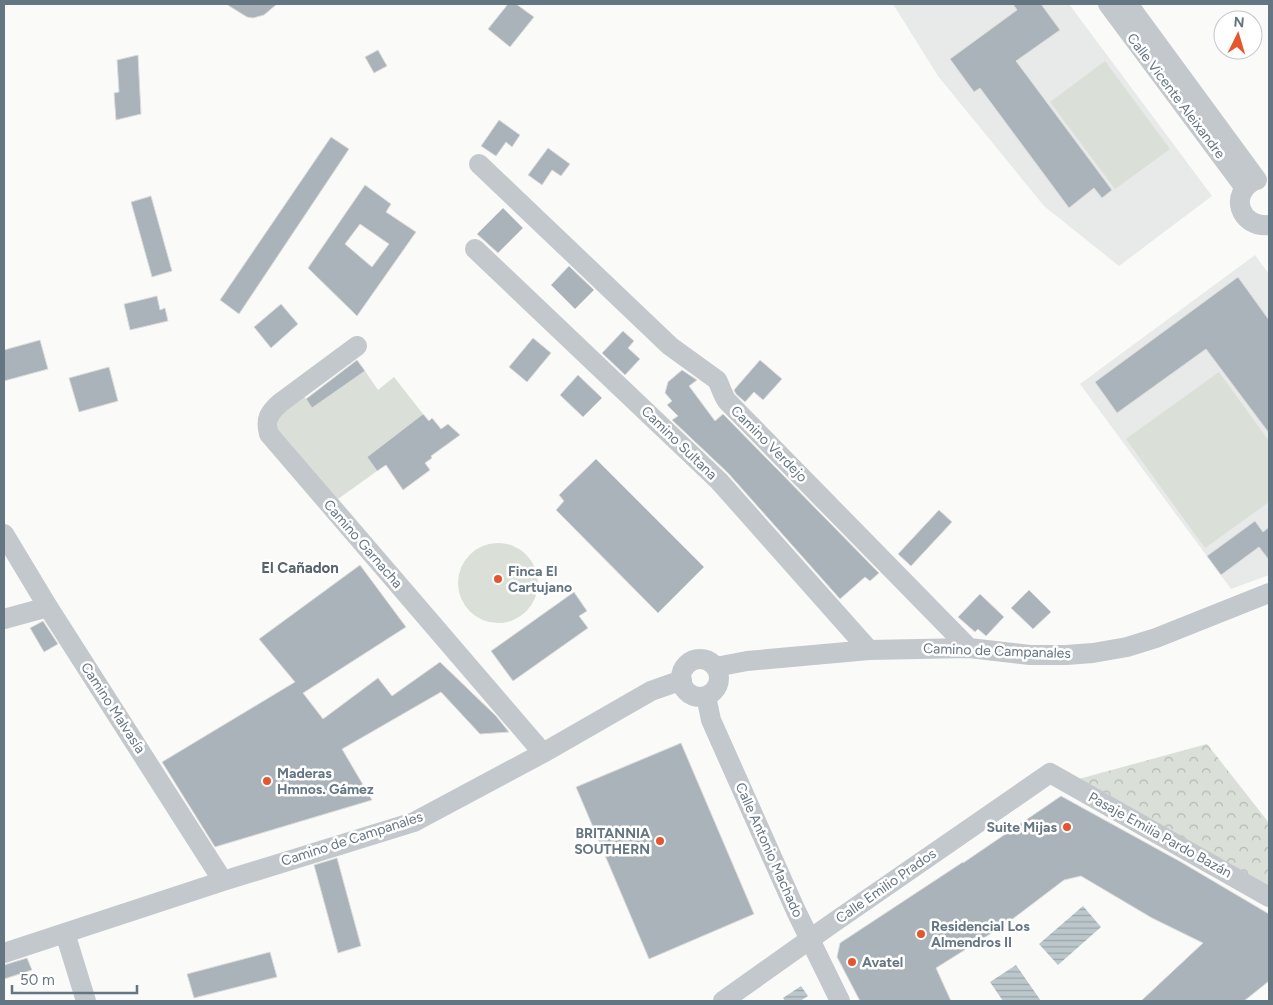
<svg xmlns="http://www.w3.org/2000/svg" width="1273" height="1005" viewBox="0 0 1273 1005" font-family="Figtree,sans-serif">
	<defs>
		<pattern id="park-crowns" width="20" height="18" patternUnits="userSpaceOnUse" patternTransform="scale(1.25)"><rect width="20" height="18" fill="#dadfd7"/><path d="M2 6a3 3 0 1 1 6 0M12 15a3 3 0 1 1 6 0" fill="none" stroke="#b4b9b4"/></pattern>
		<pattern id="water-rules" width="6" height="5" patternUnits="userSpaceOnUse" patternTransform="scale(1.25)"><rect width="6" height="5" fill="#bbc7cb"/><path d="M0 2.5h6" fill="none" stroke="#9ca6aa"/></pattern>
	</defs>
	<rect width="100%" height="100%" fill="#fafaf8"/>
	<!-- built -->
	<path fill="#e8e9e9" d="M893 4H1069L1212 196 1119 266 1044 206 938 76Z
		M1255 255 1269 274V575L1231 589 1080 384Z"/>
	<!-- grass -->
	<path fill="#dadfd7" d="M1105 61 1170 149 1115 189 1050 102Z
		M365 371 378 390 394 377 423 414 367 457 377 471 338 499 278 429V415L303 395 312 407Z
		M1219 372 1269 441V502L1205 548 1126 439Z
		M458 583a40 40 0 1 1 80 0a40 40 0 1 1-80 0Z"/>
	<!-- park -->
	<path fill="url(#park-crowns)" d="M1207 744 1269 823V887L1075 780Z"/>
	<!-- water -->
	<path fill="url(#water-rules)" d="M1083 906 1101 927 1058 965 1039 944Z
		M1016 965 1041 1001H1003L990 982Z
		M801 986 808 996 800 1001H785L783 998Z"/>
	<!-- building -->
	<path fill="#aab3b9" stroke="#dcdcda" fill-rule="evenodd" d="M226 4H277L264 15 253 18 247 17Z
		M508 4H516L534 17 510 47 488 29Z
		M1013 4H1041L1060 30 1016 61 1112 190 1102 198 1094 188 1069 208 980 88 974 92 950 59 1017 10Z
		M378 50 387 66 374 73 365 57Z
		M138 55 141 114 116 120 114 93 119 92 117 60Z
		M499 120 520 135 512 147 506 142 496 156 481 146Z
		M331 137 349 149 239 314 220 300Z
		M548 148 570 164 561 176 552 170 542 185 528 175Z
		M365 185 391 204 386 212 416 232 357 316 308 268ZM360 224 389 244 372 267 345 244Z
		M151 196 172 271 152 277 131 202Z
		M503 208 523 228 498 253 477 234Z
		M569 266 594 290 575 309 551 285Z
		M1238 277 1269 320V433L1206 349 1117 413 1095 382Z
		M157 296 160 310 165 308 168 321 130 330 124 304Z
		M281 304 298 324 271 348 254 327Z
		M623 331 634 341 628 348 640 359 625 375 602 353Z
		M533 338 551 353 527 382 509 367Z
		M40 340 48 369 4 381V350Z
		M357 360 365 371 312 408 306 399Z
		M760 360 782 379 763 400 754 392 745 402 736 394 734 390Z
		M109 367 118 401 79 412 69 378Z
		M682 370 697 380 689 386 715 421 723 414 879 573 870 581 865 577 840 599 728 473 672 420 678 416 667 405 672 401 665 393 668 382Z
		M578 375 602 398 583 417 560 395Z
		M423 414 429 421 432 418 441 429 448 424 460 435 431 456 432 458 425 463 430 470 403 490 386 465 377 471 367 457Z
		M596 459 704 567 658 613 556 510 564 501 559 495Z
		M939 510 952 522 911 566 898 554Z
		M1255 521 1263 532 1269 527V560L1259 547 1221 575 1207 556Z
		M360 565 406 627 303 693 323 719 378 678 392 696 440 662 496 716 509 732 480 734 441 692 342 749 372 800 215 847 162 762 295 682 259 639Z
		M1029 590 1051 612 1033 629 1011 608Z
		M574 592 587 611 579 616 588 628 513 681 491 651Z
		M980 594 1004 617 986 636 978 629 975 632 958 617Z
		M43 621 58 644 44 652 30 628Z
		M681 743 754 914 649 959 576 787Z
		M1061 796 1181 862 1269 914V981L1244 1001H1141L1203 943 1152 918 1081 876 1064 880 1006 924 936 968 951 1001H860L837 957 840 943 963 862V863Z
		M337 858 361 946 338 953 314 865Z
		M270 952 277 977 194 998 187 974Z
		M27 958 32 970 4 979V965Z"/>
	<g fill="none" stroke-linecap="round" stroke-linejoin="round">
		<!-- minor -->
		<path stroke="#c3c8cc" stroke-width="20" d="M1108 4 1245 188
			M1128 4 1257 180
			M479 164 670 346 717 380C721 387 722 394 727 401L969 648
			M1255 180C1228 194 1240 228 1269 225
			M475 249 719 481 869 650
			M357 346 280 403C269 413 265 419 269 434L543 753
			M4 534 48 607 223 881
			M4 619 48 607
			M681 678a19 19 0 1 1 38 0a19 19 0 1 1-38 0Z
			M716 667 747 661 869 650 969 648 1030 655H1066L1093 653 1127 647 1156 638 1269 593
			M706 696 711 720 796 911 840 1001
			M65 933 86 1001
			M4 953 223 881 414 822 543 753 651 691 682 680
			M723 1001 830 925 1050 773 1269 897"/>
	</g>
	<!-- markers -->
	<g fill="#e4572e" stroke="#fff" stroke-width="2">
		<circle cx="498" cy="579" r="5"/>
		<circle cx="267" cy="781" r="5"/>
		<circle cx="1067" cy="827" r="5"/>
		<circle cx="660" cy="841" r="5"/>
		<circle cx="921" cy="934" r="5"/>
		<circle cx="852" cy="962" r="5"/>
	</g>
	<g text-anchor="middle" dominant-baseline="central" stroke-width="5" stroke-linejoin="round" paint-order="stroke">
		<!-- street labels -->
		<g font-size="14" fill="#657683" stroke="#fff">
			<text transform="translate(1176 96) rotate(53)">Calle Vicente Aleixandre</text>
			<text transform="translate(679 443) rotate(44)">Camino Sultana</text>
			<text transform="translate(769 444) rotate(45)">Camino Verdejo</text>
			<text transform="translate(363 544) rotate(49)">Camino Garnacha</text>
			<text transform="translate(997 651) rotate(2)">Camino de Campanales</text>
			<text transform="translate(113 708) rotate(57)">Camino Malvasía</text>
			<text transform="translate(1160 835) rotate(29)">Pasaje Emilia Pardo Bazán</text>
			<text transform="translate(352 839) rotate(-18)">Camino de Campanales</text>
			<text transform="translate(769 850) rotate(66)">Calle Antonio Machado</text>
			<text transform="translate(886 886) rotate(-35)">Calle Emilio Prados</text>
		</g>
		<!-- poi labels -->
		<g font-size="14" font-weight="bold" fill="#657683" stroke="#fff" text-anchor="start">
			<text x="508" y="571">Finca El<tspan x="508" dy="16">Cartujano</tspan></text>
			<text x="277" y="773">Maderas<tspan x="277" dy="16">Hmnos. Gámez</tspan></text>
			<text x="1057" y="827" text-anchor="end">Suite Mijas</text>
			<text x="650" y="833" text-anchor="end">BRITANNIA<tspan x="650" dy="16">SOUTHERN</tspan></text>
			<text x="931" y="926">Residencial Los<tspan x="931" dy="16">Almendros II</tspan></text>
			<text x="862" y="962">Avatel</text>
		</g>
		<!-- neighbourhood labels -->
		<g font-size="15" font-weight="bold" fill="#57646e" stroke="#fff">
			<text x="300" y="568">El Cañadon</text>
		</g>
	</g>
	<!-- border -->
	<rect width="1273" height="1005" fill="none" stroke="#657683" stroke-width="10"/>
	<!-- north arrow -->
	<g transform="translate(1238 35) rotate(5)"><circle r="24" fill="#ffffff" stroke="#c1c8cd"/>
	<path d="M0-4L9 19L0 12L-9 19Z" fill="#e4572e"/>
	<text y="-8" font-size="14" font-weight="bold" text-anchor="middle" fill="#657683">N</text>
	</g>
	<!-- scale -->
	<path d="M12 985v8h125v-8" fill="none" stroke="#657683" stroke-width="2.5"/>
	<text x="20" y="985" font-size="15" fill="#657683" stroke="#ffffff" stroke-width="4" paint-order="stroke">50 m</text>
</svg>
